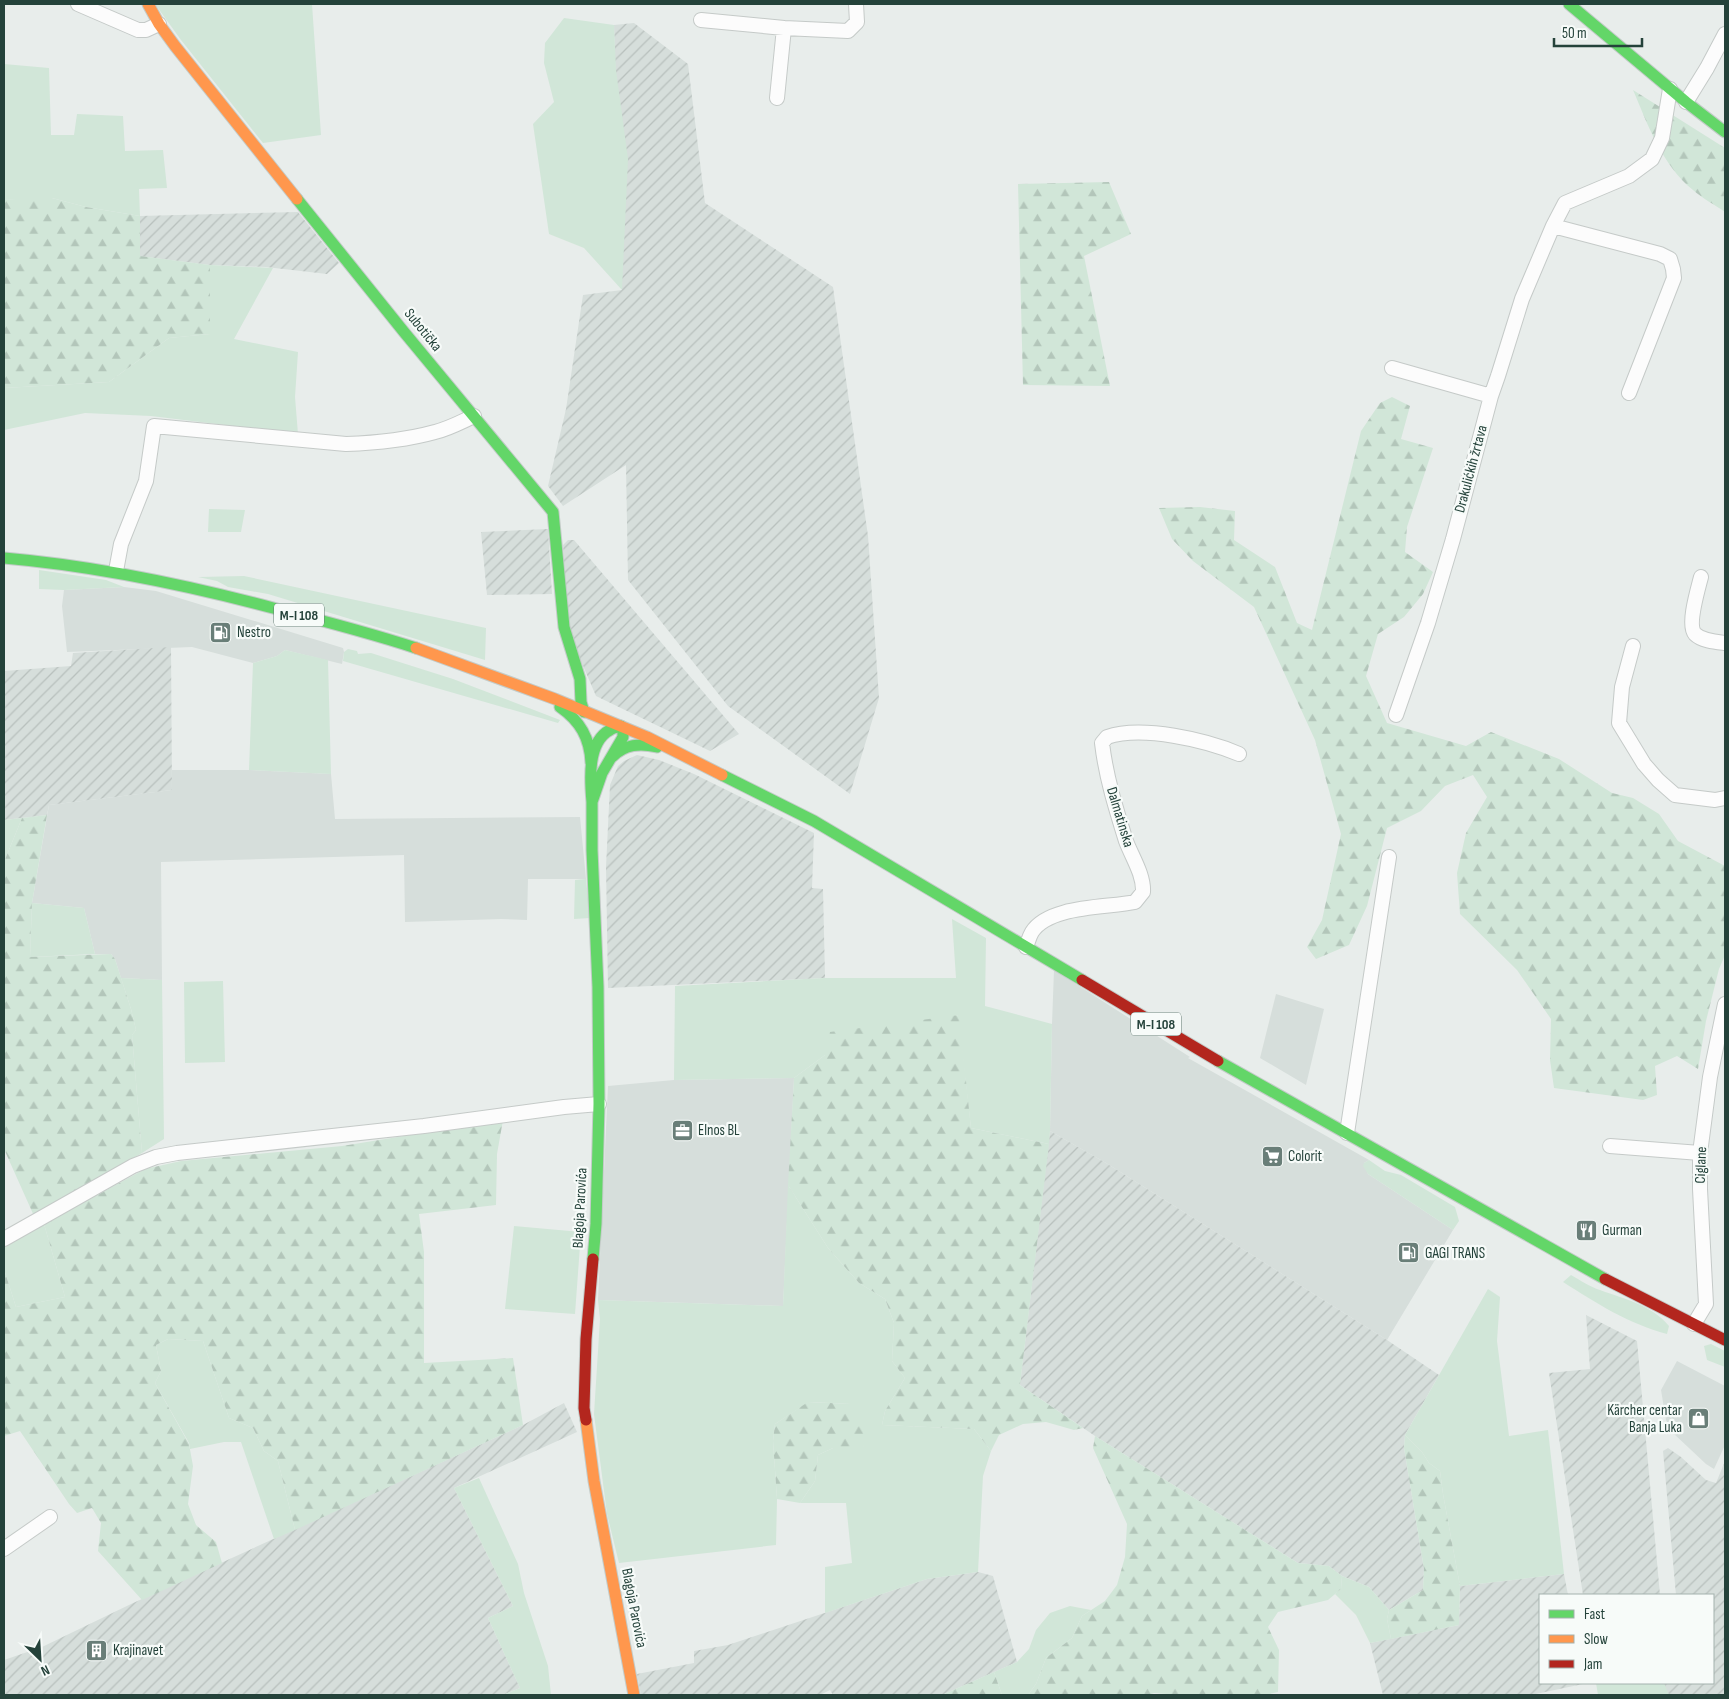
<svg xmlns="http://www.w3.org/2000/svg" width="1729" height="1699" viewBox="0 0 1729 1699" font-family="'Sofia Sans Condensed',sans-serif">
	<defs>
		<pattern id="industrial-furrows" width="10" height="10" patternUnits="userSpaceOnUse" patternTransform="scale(1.25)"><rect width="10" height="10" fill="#d6dedb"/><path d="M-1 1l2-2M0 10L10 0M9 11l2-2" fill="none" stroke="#b8c0bd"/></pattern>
		<pattern id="forest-firs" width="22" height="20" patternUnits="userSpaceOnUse" patternTransform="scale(1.25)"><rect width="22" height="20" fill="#d1e6d8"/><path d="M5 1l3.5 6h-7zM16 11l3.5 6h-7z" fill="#b3c6ba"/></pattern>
	</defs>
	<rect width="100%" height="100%" fill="#e8edeb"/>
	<!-- built -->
	<path fill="#d6dedb" d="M124 587 156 591 343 648 344 652 342 664 285 650 277 656 253 663 192 647 67 652 62 606 64 590Z
		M172 770H249L331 774 335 819 580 817 586 879H528L527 920 501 919 405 922 404 855 161 862 162 980 121 978 115 959 111 954H95L84 908 32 903 49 805 172 790Z
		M1054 970 1190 1057 1188 1058 1369 1160 1364 1163 1368 1174 1453 1230 1387 1340 1106 1163 1050 1131 1052 1024Z
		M1276 994 1324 1009 1306 1085 1260 1058Z
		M794 1078 783 1306 598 1300 608 1086 674 1080Z
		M1677 1361 1725 1386V1445L1714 1469 1706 1464 1673 1433 1666 1420 1661 1390Z"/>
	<!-- industrial -->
	<path fill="url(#industrial-furrows)" d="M634 23 688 64 705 203 833 287 868 536 879 698 850 794 728 706 628 580 626 465 563 506 548 486 566 409 583 295 622 290 614 25Z
		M298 212 339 263 327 274 266 267 210 265 139 256 140 216Z
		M548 529 552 594 487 595 481 532Z
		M568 540H574L739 734 710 751 596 696 578 654 568 621 563 545Z
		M171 647 172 790 49 805 47 815 4 820V671L71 666 73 653Z
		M637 755 659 760 694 774 814 833 812 888 823 889 825 978 608 988 606 867 610 785 618 766 624 761Z
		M1050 1131 1106 1163 1387 1340 1439 1375 1405 1435 1404 1448 1424 1569 1423 1590 1389 1610 1369 1587 1342 1576 1329 1566 1298 1563 1095 1436 1020 1385Z
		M1586 1315 1637 1341 1660 1595H1583L1549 1373 1590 1369Z
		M564 1403 577 1432 454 1488 513 1606 488 1618 520 1688 503 1695H4V1660L42 1647 131 1604 523 1425Z
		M1668 1448 1681 1457 1706 1480 1716 1483 1725 1461V1695H1669L1663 1684 1713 1683V1595H1676L1663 1451Z
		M978 1572 993 1576 1017 1662 942 1695H833L830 1690 820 1695H641L637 1674 694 1663V1651L728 1645 927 1579Z
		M1564 1574 1568 1595H1540V1683H1583V1684L1531 1695H1383L1370 1643 1459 1625 1460 1586Z"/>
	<!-- grass -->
	<path fill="#d1e6d8" d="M155 4H312L321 135 263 143 181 40Z
		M564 18 614 25 616 70 628 159 622 290 584 248 549 234 533 124 554 102 544 63 545 43Z
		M4 64 49 68 51 135H74L77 114 123 116 125 151 163 150 167 188 139 189 140 216 86 207 52 198 4 200Z
		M210 265 273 268 234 339 298 352 295 397 298 434 151 416 85 413 4 430V388L109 382 169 338 210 334Z
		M209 509 245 510 241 532H208Z
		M39 570 106 580 124 587 64 590 39 589Z
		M244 576 486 628 485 660 268 594 228 587 217 581 198 577Z
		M348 649 357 651 358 654 371 653 453 679 560 720 558 723 343 661 344 652Z
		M285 650 328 660 331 774 249 770 253 663 277 656Z
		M22 818 4 862V820Z
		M586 879 590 918 574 919 575 880Z
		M32 903 84 908 95 954 30 957Z
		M952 919 986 938 985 1006 1052 1024 1050 1131 1049 1144 971 1128 958 1015 825 1055 794 1078 674 1080 675 986 825 978H956Z
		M121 978 162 980 164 1139 142 1153 132 1035 136 1030 131 1009Z
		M223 981 225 1062 185 1063 184 982Z
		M1369 1160 1385 1171 1401 1175 1455 1207 1459 1221 1453 1230 1368 1174 1363 1166 1364 1163Z
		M788 1185 828 1248 859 1283 885 1299 894 1323 892 1361 905 1378 885 1411 882 1425 974 1429 991 1451 983 1476 978 1572 927 1579 825 1613V1567L852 1563 846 1503H800L815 1481 818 1455 833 1448H864L850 1404 809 1402 775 1424 773 1441 777 1499 776 1545 619 1563 607 1514 594 1414 600 1319 598 1300 783 1306Z
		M44 1224 65 1297 16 1307 4 1269V1245Z
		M514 1226 581 1232 575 1314 505 1309Z
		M1571 1275C1580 1280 1590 1287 1600 1290 1624 1299 1652 1305 1669 1326L1667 1334C1629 1324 1596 1303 1563 1282Z
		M1488 1289 1500 1297 1497 1341 1509 1436 1548 1430 1564 1574 1460 1586 1443 1494 1440 1471 1429 1463 1422 1452 1405 1435Z
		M168 1339 203 1341 229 1418 253 1428 264 1451 278 1461 295 1530 274 1539 241 1442H224L190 1449 189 1443 155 1383 161 1371 156 1345Z
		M1711 1344 1725 1351V1367L1707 1360 1704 1346Z
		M479 1478 518 1564 524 1593 548 1666 551 1695H503L520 1688 488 1618 513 1606 454 1488Z
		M1342 1576 1369 1587 1389 1610 1387 1619 1391 1639 1370 1643 1356 1615 1335 1594 1341 1589Z
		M1070 1606 1091 1610 1082 1616 1072 1638 1046 1658 1036 1684 1028 1695H1002L994 1672 1017 1662 1029 1649 1036 1630 1050 1613Z
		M1596 1683H1664L1669 1695H1598Z"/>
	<!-- forest -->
	<path fill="url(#forest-firs)" d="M1633 90 1725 148V212C1715 205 1702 198 1693 190 1662 165 1648 125 1633 90Z
		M1109 182 1131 234 1084 256 1110 386 1023 385 1018 184Z
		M38 197 52 198 86 207 140 216V256L210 265V334L169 338 109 382 4 388V200Z
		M1392 397 1410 406 1401 439 1433 448 1407 527 1405 552 1433 572 1423 594 1404 617 1378 634 1366 676 1387 723 1466 746 1491 732 1559 759 1612 793 1633 798 1659 814 1678 841 1725 866V955L1719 969 1706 1021 1698 1069 1677 1056 1655 1066 1657 1095 1643 1100 1554 1088 1550 1060 1551 1019 1517 970 1460 914 1457 873 1466 833 1487 797 1473 775 1445 786 1421 811 1387 828 1367 906 1349 945 1316 959 1307 947 1322 920 1341 834 1315 740 1254 607 1193 561 1172 539 1159 508 1200 507 1235 511 1234 540 1275 567 1297 623 1312 630 1361 431 1380 403Z
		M47 815 32 903 30 957 111 954 115 959 131 1009 136 1030 132 1035 142 1153 34 1216 4 1149V862L22 818Z
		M959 1015 971 1128 1049 1144 1020 1385 1083 1428 1074 1430 1046 1422 1023 1424 999 1435 991 1451 974 1429 882 1425 885 1411 905 1378 892 1361 894 1323 885 1299 859 1283 828 1248 788 1185 794 1078 825 1055 830 1032Z
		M503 1120 497 1154 496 1205 419 1214 424 1252V1363L513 1358 523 1425 295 1530 278 1461 264 1451 253 1428 229 1418 203 1341 168 1339 156 1345 161 1371 155 1383 189 1444 193 1466 188 1504 196 1525 216 1542 222 1563 142 1600 98 1551 101 1523 92 1508 77 1513 69 1504 20 1431 4 1436V1269L16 1307 65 1297 44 1224 145 1169 181 1161 342 1146Z
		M808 1402 851 1404 863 1424 864 1448H833L818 1455 815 1481 800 1503 777 1499 773 1441 775 1424Z
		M1405 1435 1422 1452 1429 1463 1440 1471 1443 1494 1460 1586 1459 1625 1391 1639 1387 1619 1389 1610 1423 1590 1424 1569 1404 1448Z
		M1095 1436 1298 1563 1329 1566 1342 1576 1341 1589 1328 1600 1278 1612 1268 1627 1279 1650 1278 1692 1265 1695H1179L1154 1693 1148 1695H1028L1036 1684 1046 1658 1072 1638 1082 1616 1105 1601 1117 1585 1125 1557 1127 1524 1093 1448Z
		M994 1672 1002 1695H942Z"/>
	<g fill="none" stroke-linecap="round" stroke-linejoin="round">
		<defs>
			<path id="street" d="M78 4 138 30H146L159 24
				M701 20 784 28 848 31 857 22 856 4
				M777 98 784 28
				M1686 102 1707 68 1725 34
				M1553 226 1660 254 1670 259 1673 269 1674 278 1629 393
				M1392 368 1491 396
				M116 571 121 544 146 481 154 426 346 444C376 443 406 440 435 432 448 429 461 422 474 416
				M1701 577C1698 589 1687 625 1695 634 1702 641 1716 642 1725 643
				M1633 646 1622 687 1619 723 1644 764 1658 780 1675 795 1715 800 1725 798
				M1396 715 1428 623 1453 539 1491 396 1498 376 1522 299 1553 226 1565 203 1629 176 1652 159 1662 138 1670 89
				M1026 947C1028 942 1029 937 1032 932 1049 905 1108 908 1135 902L1143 892C1144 875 1132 857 1126 841 1116 809 1106 777 1102 743L1107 737C1142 725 1206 740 1239 754
				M1347 1133 1389 857
				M1610 1146 1700 1153
				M4 1239 133 1166 156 1157 177 1153 424 1126 564 1107 599 1104
				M1694 1324 1706 1304 1700 1189V1153L1710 1077 1725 1004
				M4 1549 50 1517"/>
			<path id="fast" d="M1569 4 1686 102 1725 132
				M297 199 404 332 553 512 564 627 580 679 581 702 584 712
				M4 558C97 566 187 585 277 609 324 621 370 633 416 648
				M560 707C580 721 590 738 591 763
				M612 757C625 744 640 743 657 747
				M722 775 814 821 1082 980
				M592 802C590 780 587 742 610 730 613 728 618 727 621 726L623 729V737L602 773 592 802V850L598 987 599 1104 596 1224 593 1259
				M1218 1061 1605 1279"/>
			<path id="slow" d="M148 4 159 24 175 46 297 199
				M416 648 555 699 647 737 722 775
				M586 1420 594 1481 634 1695"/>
			<path id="jam" d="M1082 980 1218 1061
				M1605 1279 1725 1340
				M586 1420 584 1408 586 1339 593 1259"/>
		</defs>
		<!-- street casing -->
		<use href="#street" stroke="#c5cac8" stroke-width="16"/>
		<!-- fast casing -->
		<use href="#fast" stroke="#c3cbc8" stroke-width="13"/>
		<!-- slow casing -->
		<use href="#slow" stroke="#c3cbc8" stroke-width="13"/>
		<!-- jam casing -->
		<use href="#jam" stroke="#c3cbc8" stroke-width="13"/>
		<!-- street -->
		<use href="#street" stroke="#fcfcfc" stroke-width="14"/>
		<!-- fast -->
		<use href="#fast" stroke="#63d668" stroke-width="11"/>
		<!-- slow -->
		<use href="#slow" stroke="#ff974d" stroke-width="11"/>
		<!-- jam -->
		<use href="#jam" stroke="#b3261e" stroke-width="11"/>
	</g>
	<!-- icons -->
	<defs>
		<symbol id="fuel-square" viewBox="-11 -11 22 22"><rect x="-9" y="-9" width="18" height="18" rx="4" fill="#697e78" stroke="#f7fbf9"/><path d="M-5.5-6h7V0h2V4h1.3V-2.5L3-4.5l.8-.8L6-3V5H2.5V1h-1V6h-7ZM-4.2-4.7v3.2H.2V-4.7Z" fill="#fff"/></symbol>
		<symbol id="office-square" viewBox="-11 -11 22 22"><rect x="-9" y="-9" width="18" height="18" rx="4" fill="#697e78" stroke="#f7fbf9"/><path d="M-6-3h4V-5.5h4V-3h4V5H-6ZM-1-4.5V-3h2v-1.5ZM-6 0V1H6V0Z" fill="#fff"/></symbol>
		<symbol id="supermarket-square" viewBox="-11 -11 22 22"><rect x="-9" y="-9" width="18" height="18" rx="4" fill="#697e78" stroke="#f7fbf9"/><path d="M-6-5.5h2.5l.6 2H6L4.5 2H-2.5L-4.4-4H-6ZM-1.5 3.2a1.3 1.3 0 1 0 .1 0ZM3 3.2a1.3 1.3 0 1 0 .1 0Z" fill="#fff"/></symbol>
		<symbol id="restaurant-square" viewBox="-11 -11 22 22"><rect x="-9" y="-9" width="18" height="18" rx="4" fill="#697e78" stroke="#f7fbf9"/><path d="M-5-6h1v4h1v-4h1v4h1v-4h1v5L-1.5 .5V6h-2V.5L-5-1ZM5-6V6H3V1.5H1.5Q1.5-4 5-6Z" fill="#fff"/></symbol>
		<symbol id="shop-square" viewBox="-11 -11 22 22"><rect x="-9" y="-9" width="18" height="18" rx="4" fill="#697e78" stroke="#f7fbf9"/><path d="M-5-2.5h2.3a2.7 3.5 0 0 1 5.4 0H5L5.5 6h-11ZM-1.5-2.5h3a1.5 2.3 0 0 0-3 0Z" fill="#fff"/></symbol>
		<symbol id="building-square" viewBox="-11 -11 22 22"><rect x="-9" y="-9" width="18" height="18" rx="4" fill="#697e78" stroke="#f7fbf9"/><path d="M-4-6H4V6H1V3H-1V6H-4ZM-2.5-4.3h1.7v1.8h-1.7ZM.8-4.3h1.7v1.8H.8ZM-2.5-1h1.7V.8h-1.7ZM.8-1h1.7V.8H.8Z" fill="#fff"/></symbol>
	</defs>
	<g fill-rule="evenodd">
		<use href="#fuel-square" x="208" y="620" width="25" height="25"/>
		<use href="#office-square" x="670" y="1118" width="25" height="25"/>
		<use href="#supermarket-square" x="1260" y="1144" width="25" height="25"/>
		<use href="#restaurant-square" x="1574" y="1218" width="25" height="25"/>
		<use href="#fuel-square" x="1396" y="1240" width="25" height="25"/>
		<use href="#shop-square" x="1686" y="1406" width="25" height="25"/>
		<use href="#building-square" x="84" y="1638" width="25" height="25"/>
	</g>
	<g text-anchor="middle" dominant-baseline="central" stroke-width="4.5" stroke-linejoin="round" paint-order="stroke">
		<!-- shield labels -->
		<g fill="#f7fbf9" stroke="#637a73" stroke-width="1">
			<rect x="274" y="603.5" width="50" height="23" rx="4"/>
			<rect x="1131" y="1012.5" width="50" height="23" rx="4"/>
		</g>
		<g font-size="14" font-weight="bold" fill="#24423a">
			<text x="299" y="615">M-I 108</text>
			<text x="1156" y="1024">M-I 108</text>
		</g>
		<!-- street labels -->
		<g font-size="15" fill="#24423a" stroke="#f7fbf9">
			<text transform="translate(423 330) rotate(51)">Subotička</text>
			<text transform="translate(1471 469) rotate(-75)">Drakulićkih žrtava</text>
			<text transform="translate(1120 817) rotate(73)">Dalmatinska</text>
			<text transform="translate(1701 1165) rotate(-88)">Ciglane</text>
			<text transform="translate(580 1208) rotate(-87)">Blagoja Parovića</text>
			<text transform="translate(634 1608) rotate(79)">Blagoja Parovića</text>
		</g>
		<!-- poi labels -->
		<g font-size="15" fill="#24423a" stroke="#f7fbf9" text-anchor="start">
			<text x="237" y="632">Nestro</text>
			<text x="698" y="1130">Elnos BL</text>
			<text x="1288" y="1156">Colorit</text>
			<text x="1602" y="1230">Gurman</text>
			<text x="1425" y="1253">GAGI TRANS</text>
			<text x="1682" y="1410" text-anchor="end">Kärcher centar<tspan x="1682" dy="17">Banja Luka</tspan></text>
			<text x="113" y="1650">Krajinavet</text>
		</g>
	</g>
	<!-- border -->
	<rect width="1729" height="1699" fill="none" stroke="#24423a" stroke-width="10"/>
	<!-- legend -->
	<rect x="1539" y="1594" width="175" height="90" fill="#f7fbf9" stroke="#a3b1ad"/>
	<rect x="1549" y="1610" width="25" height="8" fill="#63d668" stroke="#a3b1ad"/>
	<text x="1584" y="1619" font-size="15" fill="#24423a">Fast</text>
	<rect x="1549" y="1635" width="25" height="8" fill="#ff974d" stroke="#a3b1ad"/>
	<text x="1584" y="1644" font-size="15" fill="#24423a">Slow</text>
	<rect x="1549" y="1660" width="25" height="8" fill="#b3261e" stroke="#a3b1ad"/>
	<text x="1584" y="1669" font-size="15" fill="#24423a">Jam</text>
	<!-- north arrow -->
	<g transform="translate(40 1659) rotate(155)" stroke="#f7fbf9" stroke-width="4" paint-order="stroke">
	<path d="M0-4L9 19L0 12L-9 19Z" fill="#24423a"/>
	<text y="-8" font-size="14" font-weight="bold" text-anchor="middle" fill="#24423a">N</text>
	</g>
	<!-- scale -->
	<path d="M1554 38v8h88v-8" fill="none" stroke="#24423a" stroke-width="2.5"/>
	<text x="1562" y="38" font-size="15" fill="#24423a" stroke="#f7fbf9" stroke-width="4" paint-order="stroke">50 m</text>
</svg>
